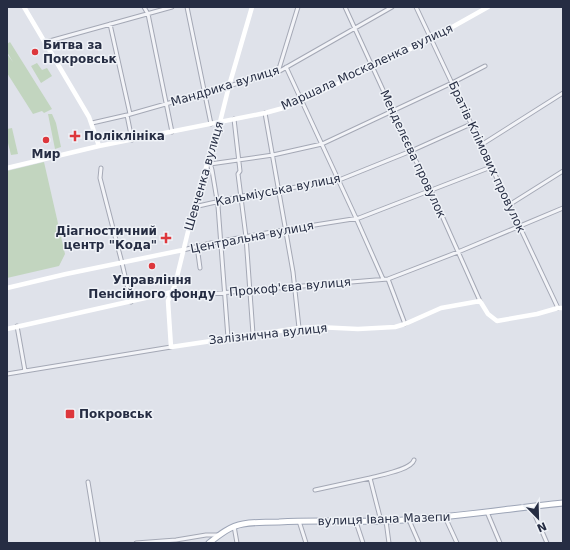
<svg xmlns="http://www.w3.org/2000/svg" width="570" height="550" viewBox="0 0 570 550" font-family="'DejaVu Sans',sans-serif">
	<rect width="100%" height="100%" fill="#dfe2ea"/>
	<!-- green -->
	<path fill="#c2d5bf" d="M10 42 52 109 44 113 42 111 33 114 7 73V54L13 62 7 52V44Z
		M37 63 42 70 47 68 52 76 41 83 31 66Z
		M48 114H52L56 123 61 147 55 149Z
		M12 128 18 154 11 155 7 139V129Z
		M44 162 65 254 59 266 7 278V171Z"/>
	<g fill="none" stroke-linecap="round" stroke-linejoin="round">
		<defs>
			<path id="street" d="M144 7 148 14 172 132
				M187 7 211 124
				M345 7 411 151 431 191 480 301
				M416 7 558 308
				M110 24 130 114
				M46 42 172 7
				M286 67 356 218 383 279
				M278 72 298 7
				M265 113 293 272 299 328
				M127 115 132 140
				M234 119 240 171 238 174 246 237 253 334
				M92 123 127 115 278 72 392 7
				M481 145 563 93
				M210 163 212 170 218 206 228 338
				M210 164 273 155 322 144 452 83 485 66
				M101 168 100 178 122 263 131 302
				M509 205 563 171
				M194 207 242 196 339 180 411 151 471 124
				M197 246 200 268
				M183 250 211 243 277 231 359 218 491 167
				M388 279 405 324
				M172 292 195 295 388 279 458 252 563 208
				M17 326 25 371
				M7 374 171 347
				M88 482 98 543
				M315 490 370 478
				M531 506 547 543
				M487 512 500 543
				M445 517 457 543
				M409 520 419 543
				M299 521 306 543
				M381 521 370 478C380 475 411 470 414 460
				M386 521 389 543
				M356 522 363 543
				M234 526 237 543
				M136 543 176 540 206 535H219"/>
			<path id="primary" d="M209 543C219 535 230 526 243 524 255 522 267 522 279 522 315 520 350 522 385 521 445 519 504 509 563 503"/>
		</defs>
		<!-- street casing -->
		<use href="#street" stroke="#a4a8b5" stroke-width="5"/>
		<!-- primary casing -->
		<use href="#primary" stroke="#9da5b7" stroke-width="7"/>
		<!-- street -->
		<use href="#street" stroke="#f3f4f8" stroke-width="3"/>
		<!-- secondary -->
		<path stroke="#fff" stroke-width="4.5" d="M24 7 89 117 99 146
			M252 7 229 86 220 122 194 207 175 285 168 301 171 347 299 328 317 327 358 329 395 327 405 324 441 308 480 301 488 314 497 321 537 314 558 308H563
			M7 168 99 146 265 113 287 107 306 99 431 39 488 7
			M7 288 66 274 183 250
			M7 329 172 292"/>
		<!-- primary -->
		<use href="#primary" stroke="#fff" stroke-width="5"/>
	</g>
	<!-- markers -->
	<g fill="#dd373c" stroke="#eff2f7" stroke-width="1.5">
		<circle cx="35" cy="52" r="4"/>
		<path d="M73 130h4v4h4v4h-4v4h-4v-4h-4v-4h4z"/>
		<circle cx="46" cy="140" r="4"/>
		<path d="M164 232h4v4h4v4h-4v4h-4v-4h-4v-4h4z"/>
		<circle cx="152" cy="266" r="4"/>
		<rect x="65" y="409" width="10" height="10" rx="2"/>
	</g>
	<g text-anchor="middle" dominant-baseline="central" stroke-width="3" stroke-linejoin="round" paint-order="stroke">
		<!-- poi labels -->
		<g font-size="12" font-weight="bold" fill="#262d43" stroke="#eff2f7" text-anchor="start">
			<text x="43" y="45">Битва за<tspan x="43" dy="14">Покровськ</tspan></text>
			<text x="84" y="136">Поліклініка</text>
			<text x="46" y="154" text-anchor="middle">Мир</text>
			<text x="157" y="231" text-anchor="end">Діагностичний<tspan x="157" dy="14">центр "Кода"</tspan></text>
			<text x="152" y="280" text-anchor="middle">Управління<tspan x="152" dy="14">Пенсійного фонду</tspan></text>
			<text x="79" y="414">Покровськ</text>
		</g>
		<!-- street labels -->
		<g font-size="12" fill="#262d43" stroke="#eff2f7">
			<text transform="translate(367 67) rotate(-25)">Маршала Москаленка вулиця</text>
			<text transform="translate(225 86) rotate(-17)">Мандрика вулиця</text>
			<text transform="translate(413 154) rotate(65)">Менделєєва провулок</text>
			<text transform="translate(487 157) rotate(65)">Братів Клімових провулок</text>
			<text transform="translate(204 176) rotate(-74)">Шевченка вулиця</text>
			<text transform="translate(278 190) rotate(-11)">Кальміуська вулиця</text>
			<text transform="translate(252 237) rotate(-11)">Центральна вулиця</text>
			<text transform="translate(290 287) rotate(-5)">Прокоф'єва вулиця</text>
			<text transform="translate(268 334) rotate(-6)">Залізнична вулиця</text>
			<text transform="translate(384 519) rotate(-2)">вулиця Івана Мазепи</text>
		</g>
	</g>
	<!-- border -->
	<rect width="570" height="550" fill="none" stroke="#262d43" stroke-width="16"/>
	<!-- north arrow -->
	<g transform="translate(538 518) rotate(157)" stroke="#eff2f7" stroke-width="3" paint-order="stroke">
	<path d="M0-3L7 15L0 10L-7 15Z" fill="#262d43"/>
	<text y="-6" font-size="11" font-weight="bold" text-anchor="middle" fill="#262d43">N</text>
	</g>
</svg>
